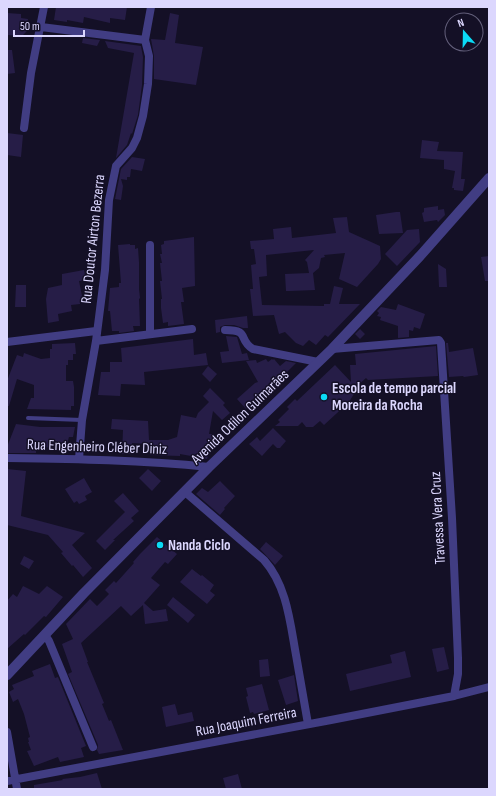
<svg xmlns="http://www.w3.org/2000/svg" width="496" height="796" viewBox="0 0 496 796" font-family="'Sofia Sans Condensed',sans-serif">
	<rect width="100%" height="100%" fill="#141026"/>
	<!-- building -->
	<path fill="#261d47" d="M56 7H127L125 20 110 18V23L84 17 83 23 67 20V22L54 20Z
		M7 13 21 14V18L28 19 27 24 30 25 28 30 22 36 7 35Z
		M170 13 179 15 175 43 203 47 196 85 154 79V56L151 39 165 40Z
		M83 38 100 40 97 46 82 43Z
		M105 41 141 46 143 57 142 85 138 115 132 134 131 133 127 145 116 158 134 53 108 48Z
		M7 50H12L15 73 7 74Z
		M7 133 23 135 21 157 7 155Z
		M422 140 439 142 437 151 463 152 461 179H465L463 191 454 190V188H452L455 171 444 169V160L420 158Z
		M132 157 145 159 142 171 131 169 130 177H127V180L121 179 123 186 121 200 115 199 121 169Z
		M438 206V210L444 209 445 215 438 222 437 220 424 222 422 213 424 212V208Z
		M396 212H400L403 233 379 234 376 215Z
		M347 217 349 232 380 246 381 259 378 264 357 287 339 279 345 253 324 255 325 257 321 258 319 268 313 273 315 290 290 291H286L285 274 309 273 307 262 305 260 314 250 266 255 267 276 259 277 262 305 324 306V304H330L334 286 343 288 339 304H360L328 337 325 335 316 345 309 340 303 346 296 343 285 332 279 334 274 315 253 316 250 289H253L251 265 256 264 254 249H251L250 241 274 239 273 229 291 227 292 238 336 233 333 218Z
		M419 229 420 242 397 266 385 254 407 230Z
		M194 237 195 286 182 288 184 302H181L184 324 168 326V322L163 323 161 308V299H162L160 281H162L160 263H162L160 254H162L161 245 164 244V241Z
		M130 244V245H135V249L138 248 139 262V289L140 298 139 299 140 326H133L134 331 119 333V331H112L110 311H108L110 288 119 287V283H121L118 245Z
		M489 256V281H485L481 257Z
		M438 264 446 269 447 287H439Z
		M84 270 86 280 79 281 83 301 80 302V304L71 305 72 311 58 314 59 321 48 323 46 299 48 288 62 285V274Z
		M16 285H26V307H15Z
		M398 304 425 314 420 329 414 327 413 331 409 330V337L398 338V326L380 320 381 317 377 316 379 313 377 311 381 307 396 310Z
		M247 316 248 328H243L234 325H225L220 327V332L216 333 215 320Z
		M360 329 365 334 360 339 355 334Z
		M226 336 237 337 242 354 247 353 249 360 222 363 220 352 229 351Z
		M193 339 194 355 206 353 208 365 144 372 145 385 121 384 120 396 98 395 101 372H110V362H122L121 348Z
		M75 343 76 354H73V360H68V365H66V381H73L74 387V406H71V410L27 409 31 398H34V385L17 379 9 406H7V381L17 355 23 357 24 353 41 359 50 358V349H52V344Z
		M446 343H448L449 352 473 348 478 375 464 377 463 376 449 377Z
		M436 346 438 376 368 380 366 378 356 387 357 389 349 402 324 425 320 421 313 427H306L302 422 298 426H275L280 422 278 420 289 409 287 407 295 399 297 401 335 365 351 382 350 365H356L355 354Z
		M266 359 268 362 272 359 273 360 274 359 280 366 286 361 296 363 278 381 280 384 264 395 263 393 246 409 237 399 255 383 258 382 246 361 256 360 257 363Z
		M208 366 217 374 210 382 202 374Z
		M210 388 225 403 223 405 230 413 222 420 213 411 209 434H213V436H215L212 448H211L207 459 180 454V456L150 455 149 444 132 443V454H122L123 430 111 429 112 419 148 421 149 440H168L177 437 181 415 196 418 198 413 209 402 203 396Z
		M16 424 40 427H75L73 437H69L67 444 64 448 36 447V453H7V447Z
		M273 428 286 441 280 448H277L273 444 262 456 249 444 257 437 260 441Z
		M7 469 26 471 21 516 85 533 72 545 92 568 83 577 73 565 72 566 61 553 63 552 48 535 7 525Z
		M148 469 161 481 152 491 139 478Z
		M84 478 92 492 85 496 87 500 79 504 77 501 74 503 65 489Z
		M220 481 235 496 224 508 225 509 220 515 196 494 202 488 208 492Z
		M123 493 139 511 131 518 134 521 113 540H115L105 550 96 541 125 512 114 501Z
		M157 537 177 554 168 564 165 562 151 578 160 585 144 603 153 611 166 609 168 621 145 624 143 605 131 616 121 606 81 643 88 662H87L104 703 102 704 109 721 111 720 123 750 99 754 97 750 98 745 68 674 72 672 62 644 73 639 66 624 90 599 97 606 109 594 105 590 114 581 116 583 134 563 133 562 140 554Z
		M266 542 283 556 275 565 260 549Z
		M24 556 34 561 29 569 20 564Z
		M192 569 201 576 202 575 214 585 210 591 215 595 207 604 180 582Z
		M23 586 39 594 47 586 63 597 46 617 44 616 25 635 24 634 7 649V601L13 594 17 597Z
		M173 597 195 615 188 623 167 605Z
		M444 647 449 669 437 672 432 649Z
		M405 651 411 677 350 691 346 674 392 663 390 655Z
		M268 659 270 676 260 677 259 660Z
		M50 664 55 678 58 677 86 746 81 748 84 757 60 762 58 757 34 766 27 751 31 750 28 742H29L28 738 30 737 24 714 18 699 13 702 9 692 14 689 12 685 34 676 32 671Z
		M294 675 298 701 286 705 278 680Z
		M262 684 269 710 254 714 253 712 250 713 246 697 248 696 246 688Z
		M175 704 178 715 192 712 194 721 166 727 162 707Z
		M97 773 102 789H34V785L63 780 62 779 80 777Z
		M238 774 242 789H226L223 778Z"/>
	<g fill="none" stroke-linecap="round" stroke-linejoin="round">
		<!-- service -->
		<path stroke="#413d83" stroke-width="4" d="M28 418 82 420"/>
		<!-- minor -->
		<path stroke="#413d83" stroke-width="8" d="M41 27 145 40
			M24 128 31 73 44 7
			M225 330C251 330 237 339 253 349L318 362
			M150 334V245
			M96 341 192 329
			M7 342 96 331
			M332 349 439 340 441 343 452 518 458 658V674L454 696
			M7 458C74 459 142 460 209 467
			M79 459 82 420 96 341 105 270 109 200 116 166 132 148 137 138 143 116 148 84 149 56 145 40 151 7
			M185 492 264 560C287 586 290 622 296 655 300 678 304 701 308 724
			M45 635 49 641 93 747
			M7 732 17 789
			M7 781 331 720 454 696 489 687"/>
		<!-- tertiary -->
		<path stroke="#413d83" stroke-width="10" d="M7 675 84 593 209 467 332 349 420 256 489 178"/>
	</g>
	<!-- markers -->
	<g fill="#0bdbf6" stroke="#141026" stroke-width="1.5">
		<circle cx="324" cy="397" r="4"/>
		<circle cx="160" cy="545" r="4"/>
	</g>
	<g text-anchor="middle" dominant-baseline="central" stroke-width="3" stroke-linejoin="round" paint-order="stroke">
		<!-- street labels -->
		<g font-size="15" fill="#dcd7fe" stroke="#141026">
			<text transform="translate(93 239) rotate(-84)">Rua Doutor Airton Bezerra</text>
			<text transform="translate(240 417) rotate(-44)">Avenida Odilon Guimarães</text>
			<text transform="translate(97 447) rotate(2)">Rua Engenheiro Cléber Diniz</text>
			<text transform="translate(438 518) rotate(-93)">Travessa Vera Cruz</text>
			<text transform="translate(246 722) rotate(-11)">Rua Joaquim Ferreira</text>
		</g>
		<!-- poi labels -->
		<g font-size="15" font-weight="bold" fill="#dcd7fe" stroke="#141026" text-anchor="start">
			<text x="332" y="388">Escola de tempo parcial<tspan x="332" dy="17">Moreira da Rocha</tspan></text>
			<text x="168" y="545">Nanda Ciclo</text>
		</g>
	</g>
	<!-- border -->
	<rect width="496" height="796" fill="none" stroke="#dcd7fe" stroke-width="16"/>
	<!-- north arrow -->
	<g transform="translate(464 32) rotate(340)"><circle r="19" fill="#141026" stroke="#64607c"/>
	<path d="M0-3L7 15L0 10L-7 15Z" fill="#0bdbf6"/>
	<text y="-6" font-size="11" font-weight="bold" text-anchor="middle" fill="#dcd7fe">N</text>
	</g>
	<!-- scale -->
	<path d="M14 30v6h70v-6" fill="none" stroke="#dcd7fe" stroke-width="2"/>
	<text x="20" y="30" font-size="12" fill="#dcd7fe" stroke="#141026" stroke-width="3" paint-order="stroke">50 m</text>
</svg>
